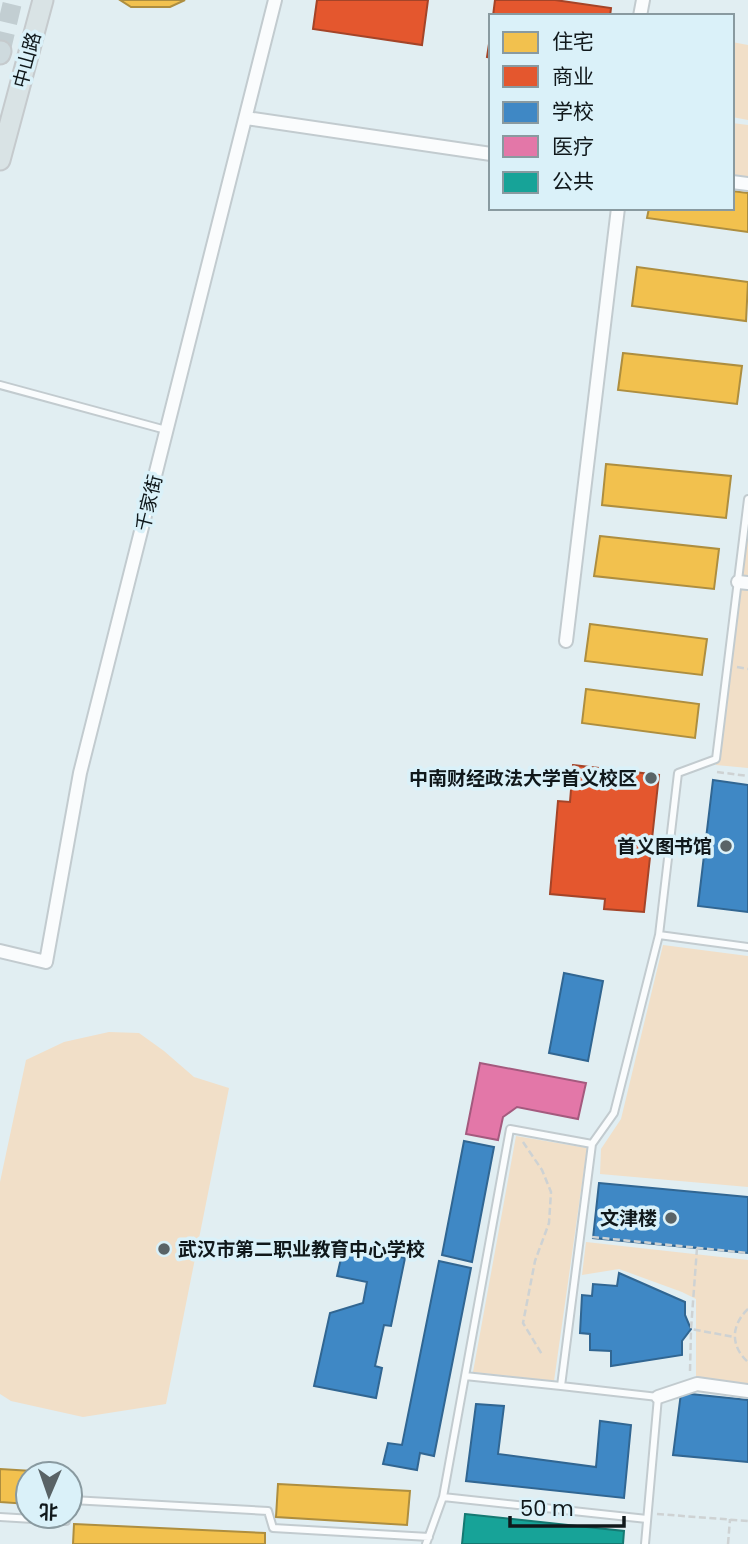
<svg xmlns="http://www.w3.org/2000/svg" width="748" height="1544" viewBox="0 0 748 1544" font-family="Poppins,'Noto Sans SC',sans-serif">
	<rect width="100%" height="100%" fill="#e1eef2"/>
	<!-- green -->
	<path fill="#f1dfc8" d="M732 42 748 45V120L732 117Z
		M732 123 748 125V178L732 176Z
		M748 508V768L716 765Z
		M663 945 748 956V1187L600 1174 601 1149 621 1119Z
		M109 1032 139 1033 164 1051 194 1077 229 1088 166 1404 83 1417 11 1401 0 1394V1182L26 1060 64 1042Z
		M516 1136 587 1148 554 1381 473 1372Z
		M586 1242 748 1260V1386L696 1378V1299L682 1292 619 1269 582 1275Z"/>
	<!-- homes -->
	<path fill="#f2c14e" stroke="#ae8e3f" stroke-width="2" d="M120 0H185L170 7H131Z
		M732 191 748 193V232L647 218 649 208H732Z
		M637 267 748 282 746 321 632 306Z
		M623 353 742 366 737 404 618 390Z
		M606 464 731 476 726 518 602 505Z
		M600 536 719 549 714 589 594 576Z
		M590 624 707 639 702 675 585 661Z
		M586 689 699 704 695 738 582 723Z
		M0 1469 64 1473V1474H28V1504L0 1502Z
		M278 1484 410 1491 407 1525 276 1517Z
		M74 1524 265 1533V1544H73Z"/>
	<!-- shops -->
	<path fill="#e4572e" stroke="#a44428" stroke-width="2" d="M317 0H428L422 45 313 29Z
		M495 0H555L611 8 610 16H493Z
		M491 31V58L487 57Z
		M573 765 659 775 644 912 604 909 605 899 550 894 558 801 570 802Z"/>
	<!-- schools -->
	<path fill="#3f88c5" stroke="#316692" stroke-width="2" d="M713 780 748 785V912L698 906Z
		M564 973 603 981 588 1061 549 1053Z
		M464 1141 494 1147 472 1262 442 1255Z
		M599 1183 748 1197V1253L593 1238Z
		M344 1245 405 1258 391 1326 384 1325 375 1366 382 1368 376 1398 314 1386 330 1313 363 1303 367 1282 337 1276Z
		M439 1261 471 1268 434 1456 420 1453 417 1470 383 1464 388 1443 402 1445Z
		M619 1273 685 1302V1315L691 1329 682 1341V1355L611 1366V1351L590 1350V1334L580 1333 582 1295 592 1296 593 1284 617 1286Z
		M681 1393 748 1400V1462L673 1455Z
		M476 1404 504 1406 498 1454 596 1467 600 1421 631 1425 624 1498 466 1481Z"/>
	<!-- health -->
	<path fill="#e377a8" stroke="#a45a7e" stroke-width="2" d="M480 1063 586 1083 578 1119 517 1107 503 1117 498 1140 466 1134Z"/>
	<!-- public -->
	<path fill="#17a398" stroke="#157972" stroke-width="2" d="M465 1514 624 1531 623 1544H462Z"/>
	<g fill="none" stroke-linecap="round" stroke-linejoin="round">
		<!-- trunk-tunnel -->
		<path stroke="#c2ced2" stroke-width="19" stroke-dasharray="19 10" stroke-linecap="butt" d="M1 51 13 0"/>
		<defs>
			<path id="service" d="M0 385 166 430
				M659 935 748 947
				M465 1376 561 1386
				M443 1497 647 1519
				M70 1507 72 1500 268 1511 273 1528 429 1537
				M0 1517 66 1521 67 1516
				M426 1544 443 1497 510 1129 592 1144
				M645 1544 658 1397 561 1386 592 1144 614 1113 659 935 678 773 716 759 748 499"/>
			<path id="minor" d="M640 16 643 0
				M246 118 491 154
				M732 182 748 184
				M738 582 748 583
				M566 641 618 208
				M0 951 46 962 80 773 275 0
				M658 1397 697 1384 748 1391"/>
			<path id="primary" d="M0 160 43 0"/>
			<path id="trunk" d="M0 54 1 51"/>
		</defs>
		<!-- service casing -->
		<use href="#service" stroke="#c2cbcf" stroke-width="10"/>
		<!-- minor casing -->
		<use href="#minor" stroke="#c2cbcf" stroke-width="16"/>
		<!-- primary casing -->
		<use href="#primary" stroke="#c5cacd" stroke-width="23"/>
		<!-- trunk casing -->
		<use href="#trunk" stroke="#c5cacd" stroke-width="23"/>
		<!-- path -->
		<path stroke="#ced2d3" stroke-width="2.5" stroke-dasharray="7 3.5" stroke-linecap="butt" d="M737 667 748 669
			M717 772 748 776
			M523 1142 542 1170 551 1192 549 1223 535 1261 523 1323 543 1356
			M592 1237 748 1253
			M697 1248 691 1329 734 1337
			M748 1309C731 1325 730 1346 748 1362
			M690 1371 691 1329
			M657 1514 748 1521
			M728 1544 730 1519"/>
		<!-- service -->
		<use href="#service" stroke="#fafcfd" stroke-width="6"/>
		<!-- minor -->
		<use href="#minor" stroke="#fafcfd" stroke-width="12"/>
		<!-- primary -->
		<use href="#primary" stroke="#d9e3e5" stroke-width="19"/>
		<!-- trunk -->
		<use href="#trunk" stroke="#cedade" stroke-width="19"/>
	</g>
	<!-- markers -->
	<g fill="#596366" stroke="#daf1f9" stroke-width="2.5">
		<circle cx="651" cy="778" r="7"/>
		<circle cx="726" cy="846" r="7"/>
		<circle cx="671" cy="1218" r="7"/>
		<circle cx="164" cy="1249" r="7"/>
	</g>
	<g text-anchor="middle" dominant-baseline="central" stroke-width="7" stroke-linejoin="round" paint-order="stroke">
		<!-- street labels -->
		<g font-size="19" fill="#10181b" stroke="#daf1f9">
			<text transform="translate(27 60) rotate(-75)">中山路</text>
			<text transform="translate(149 503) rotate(-76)">千家街</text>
		</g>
		<!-- poi labels -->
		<g font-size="19" font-weight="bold" fill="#10181b" stroke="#daf1f9" text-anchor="end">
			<text x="637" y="778">中南财经政法大学首义校区</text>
			<text x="712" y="846">首义图书馆</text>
			<text x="657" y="1218">文津楼</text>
			<text x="178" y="1249" text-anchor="start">武汉市第二职业教育中心学校</text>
		</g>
	</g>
	<!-- legend -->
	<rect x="489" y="14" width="245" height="196" fill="#daf1f9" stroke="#899aa0" stroke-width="2"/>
	<rect x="503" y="32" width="35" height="21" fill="#f2c14e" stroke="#899aa0" stroke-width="2"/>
	<text x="552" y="49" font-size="21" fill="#10181b">住宅</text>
	<rect x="503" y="66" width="35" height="21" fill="#e4572e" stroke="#899aa0" stroke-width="2"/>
	<text x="552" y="84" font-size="21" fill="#10181b">商业</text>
	<rect x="503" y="102" width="35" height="21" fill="#3f88c5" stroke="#899aa0" stroke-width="2"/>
	<text x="552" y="119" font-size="21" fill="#10181b">学校</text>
	<rect x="503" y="136" width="35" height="21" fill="#e377a8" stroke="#899aa0" stroke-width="2"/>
	<text x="552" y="154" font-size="21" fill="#10181b">医疗</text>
	<rect x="503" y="172" width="35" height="21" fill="#17a398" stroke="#899aa0" stroke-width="2"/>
	<text x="552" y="189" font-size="21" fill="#10181b">公共</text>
	<!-- north arrow -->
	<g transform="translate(49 1495) rotate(182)"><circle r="33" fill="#daf1f9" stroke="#899aa0" stroke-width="2"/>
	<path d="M0-5L12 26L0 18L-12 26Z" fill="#596366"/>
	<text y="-10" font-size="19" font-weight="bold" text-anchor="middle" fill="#10181b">北</text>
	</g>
	<!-- scale -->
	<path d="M510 1516v10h114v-10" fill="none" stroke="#10181b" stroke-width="3.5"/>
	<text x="520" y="1516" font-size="21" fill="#10181b" stroke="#daf1f9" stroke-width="5" paint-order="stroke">50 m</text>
</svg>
